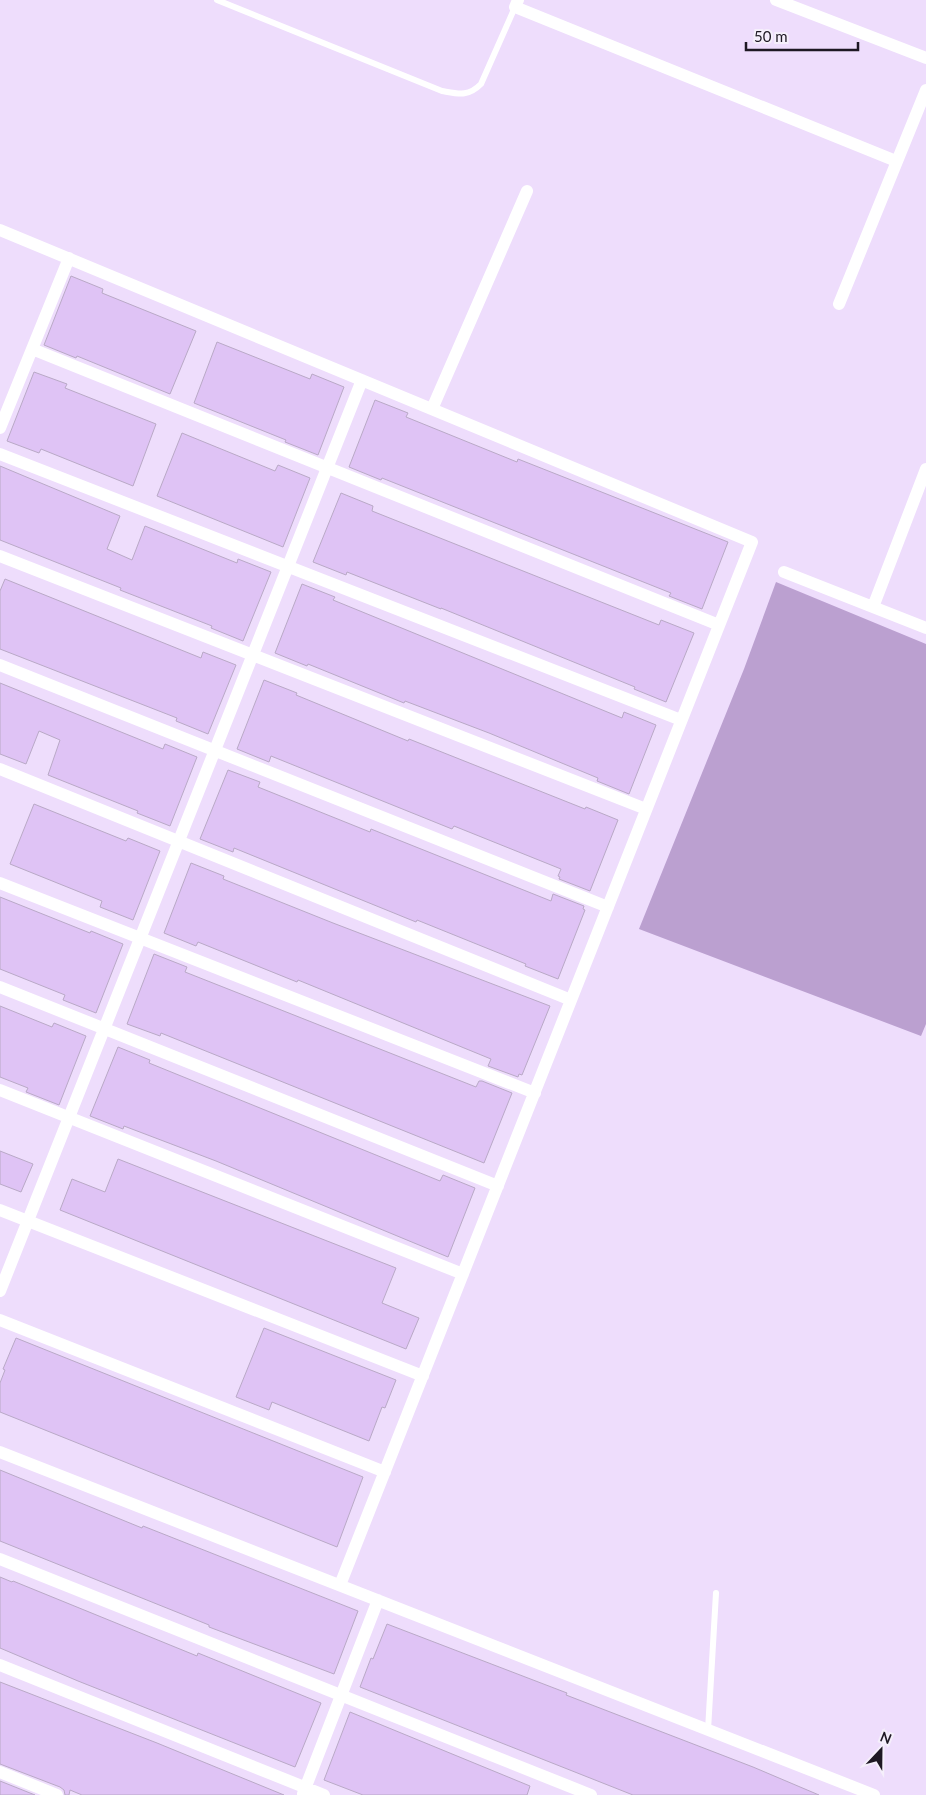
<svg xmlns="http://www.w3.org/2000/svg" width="926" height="1795" viewBox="0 0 926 1795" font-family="Lato,sans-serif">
	<rect width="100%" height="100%" fill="#eeddfc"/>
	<!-- water -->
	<path fill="#bba0d0" d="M776 582 926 644V1024L921 1036 639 929 744 669Z"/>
	<!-- building -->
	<path fill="#dfc3f5" stroke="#b9a9c6" d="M71 276 103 289 102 293 196 331 170 394 77 356 76 358 44 345Z
		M217 342 310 379 312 374 344 387 318 455 285 442 286 440 194 403Z
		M34 372 67 384 65 388 156 424 133 486 41 449 39 453 7 441Z
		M375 400 408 413 406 417 517 462 518 459 728 542 702 609 669 596 671 593 382 478 381 480 349 467Z
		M182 433 275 471 278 465 310 478 283 547 157 496Z
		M0 466 120 516 107 549 132 560 145 526 237 563 238 559 271 572 243 641 211 628 212 626 120 590 121 588 0 540Z
		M341 493 373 506 372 511 659 625 661 620 694 633 666 702 634 689 635 687 441 608V609L347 572 346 575 313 562Z
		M5 579 201 658 203 652 236 665 208 734 176 721 177 718 0 649V591Z
		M302 584 335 597 333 600 622 718 624 712 656 725 629 794 597 781 598 778 489 733 405 701 404 703 308 664 307 666 275 653Z
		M264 680 297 693 296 695 408 741 409 739 585 809 586 807 618 820 590 891 559 879 560 877 558 876 561 869 454 826 452 829 271 756 269 762 237 749Z
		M0 683 163 749 165 744 197 757 170 826 137 813 138 811 48 775 60 740 39 731 26 764 0 754Z
		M228 770 260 782 258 787 370 832 371 829 551 901 553 894 584 906 583 909 585 910 558 979 525 966 526 964 417 920 416 922 234 848 233 852 200 839Z
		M34 804 126 841 128 838 160 851 133 920 100 907 102 901 10 864Z
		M191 863 224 876 223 879 333 923 550 1006 522 1075 519 1074 518 1077 488 1066 491 1059 298 980 297 982 198 942 196 946 164 933Z
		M0 897 90 933 91 931 123 944 96 1013 63 1000 65 995 0 969Z
		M154 954 187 967 185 972 476 1087 479 1081H482L512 1093 484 1163 161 1033 160 1036 127 1024Z
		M0 1006 52 1027 54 1023 86 1036 59 1105 26 1092 28 1088 0 1077Z
		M118 1047 150 1060 149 1063 440 1181 443 1175 475 1188 448 1257 216 1161 124 1126 123 1129 90 1116Z
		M0 1151 33 1164 21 1192 0 1184Z
		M118 1159 396 1268 382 1303 419 1318 406 1349 60 1210 72 1179 105 1192Z
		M264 1328 396 1380 385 1408 382 1407 369 1441 272 1402 269 1410 236 1397Z
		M16 1338 363 1477 337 1547 0 1412V1383L5 1370 3 1369Z
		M0 1470 142 1528 143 1526 358 1611 334 1674 209 1627V1625L0 1541Z
		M0 1577 12 1582 13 1581 197 1656 198 1653 321 1703 295 1767 78 1681 0 1648Z
		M387 1624 567 1693 566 1695 753 1767 819 1795H633L360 1687 371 1658 373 1659Z
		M0 1682 157 1743 284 1795H82L70 1790 69 1795H65L64 1790 60 1787 0 1764Z
		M350 1712 530 1786 527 1795H363L324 1780Z
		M0 1781 35 1795H0Z"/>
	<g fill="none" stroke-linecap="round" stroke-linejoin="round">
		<!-- lane -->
		<path stroke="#fff" stroke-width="6" d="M217 0 442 91C459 94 468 97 481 84L515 7
			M708 1730 716 1593"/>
		<!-- street -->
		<path stroke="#fff" stroke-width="12" d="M518 0 515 7 896 161
			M776 0 926 58
			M0 230 752 542 340 1585
			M839 304 926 90
			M32 349 719 625
			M432 409 527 191
			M0 428 69 258
			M0 454 681 720
			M0 556 646 809
			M784 572 926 628
			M873 607 926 469
			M0 665 608 907
			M0 769 571 1000
			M0 883 535 1093
			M0 987 498 1186
			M0 1090 463 1274
			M0 1210 423 1376
			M0 1291 362 380
			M0 1320 385 1472
			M0 1452 874 1795
			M0 1559 591 1795
			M0 1665 324 1795
			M0 1772 57 1795
			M303 1794 378 1600"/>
	</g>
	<!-- north arrow -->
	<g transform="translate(881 1750) rotate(22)" stroke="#f5effb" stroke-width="4" paint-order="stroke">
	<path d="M0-4L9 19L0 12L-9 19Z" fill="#1e1823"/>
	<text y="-8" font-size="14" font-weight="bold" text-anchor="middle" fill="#1e1823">N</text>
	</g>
	<!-- scale -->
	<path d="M746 42v8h112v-8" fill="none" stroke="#1e1823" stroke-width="2.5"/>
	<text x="754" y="42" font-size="15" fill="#1e1823" stroke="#f5effb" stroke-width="4" paint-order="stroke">50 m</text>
</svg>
